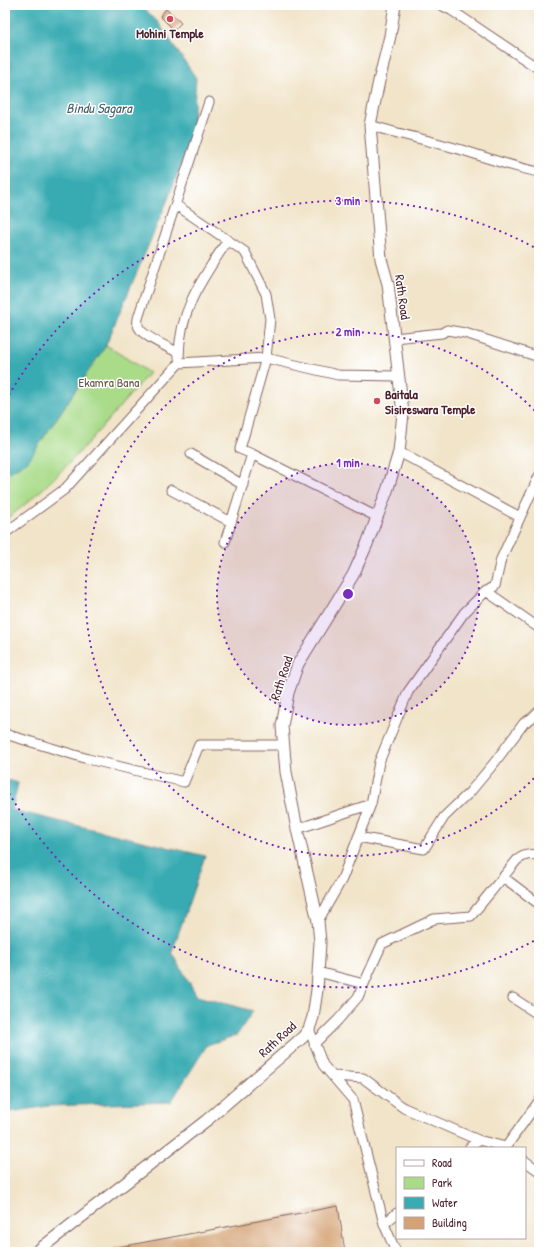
<svg xmlns="http://www.w3.org/2000/svg" width="544" height="1257" viewBox="0 0 544 1257" font-family="'Patrick Hand',sans-serif">
	<rect width="100%" height="100%" fill="#fff"/>
	<filter id="ink" filterUnits="userSpaceOnUse"><feTurbulence type="fractalNoise" baseFrequency=".025" numOctaves="2"/><feDisplacementMap in="SourceGraphic" scale="8" xChannelSelector="R" yChannelSelector="G"/><feConvolveMatrix kernelMatrix="1 2 1 2 8 2 1 2 1" color-interpolation-filters="sRGB"/></filter>
	<filter id="wash" filterUnits="userSpaceOnUse"><feTurbulence type="fractalNoise" baseFrequency=".012" numOctaves="4" result="noise"/><feDisplacementMap in="SourceGraphic" scale="16" xChannelSelector="R" yChannelSelector="G"/><feGaussianBlur stdDeviation="0.9" result="paint"/><feColorMatrix in="noise" values="0 0 0 0 0 0 0 0 0 0 0 0 0 0 0 0 0 1.4 0 .05"/><feComposite in="paint" operator="in"/></filter>
	<g filter="url(#wash)">
		<rect width="100%" height="100%" fill="#f1e4c9"/>
		<!-- green -->
		<path fill="#a9db89" stroke="#7a7d5a" d="M106 345 149 373C104 424 61 479 5 520V475L28 460Z"/>
		<!-- water -->
		<path fill="#39abb2" stroke="#42656e" d="M5 5H141L157 21 196 78 192 136 168 199 106 345 28 461 5 475Z
			M5 779 18 783 12 810 205 856 172 952 197 996 253 1011 237 1035 207 1045 171 1102 48 1106 5 1113Z"/>
		<g id="blocks">
			<!-- building -->
			<path fill="#d4a273" d="M166 9 181 23 174 30 160 16Z
				M338 1206 345 1252H115L114 1248Z"/>
		</g>
	</g>
	<g filter="url(#ink)">
		<use href="#blocks" fill-opacity="0" stroke="#846462" stroke-width="1"/>
		<g fill="none" stroke-linecap="round" stroke-linejoin="round">
			<defs>
				<path id="minor" d="M441 5 451 10 539 69
					M370 125C394 133 419 138 444 145 476 153 506 166 539 172
					M176 205 245 252 266 294 270 319 266 358 240 449 252 454
					M394 338 442 333 447 330 465 333 539 357
					M179 353C170 348 139 335 138 325 137 322 138 318 139 315L209 102
					M179 358C179 310 202 279 228 240
					M399 452 520 517
					M191 454 243 485
					M171 490 231 522
					M5 533 65 489 179 363 266 358 338 375 398 376
					M225 542 252 454 377 517
					M486 591 539 628
					M5 734 88 759 184 782 199 745H279L283 748
					M297 829 371 804 379 762 408 692 464 613 484 593 495 586 501 559 539 476
					M358 837 424 849 444 817 470 792 495 762 524 723 532 718 539 711
					M503 877 539 904
					M318 921 342 879 371 804
					M318 972 364 984
					M513 998 539 1015
					M309 1029 323 1065 353 1100 384 1224 396 1252
					M314 1044 338 1020 358 997 382 944 434 919 471 916 517 860C525 854 530 854 539 855
					M333 1076 363 1078 404 1108 478 1140 506 1147 539 1101
					M469 1148 478 1140
					M525 1161 539 1171
					M384 1224 397 1213"/>
				<path id="tertiary" d="M36 1252 207 1120 303 1037 309 1029 313 1017 317 990 320 942 318 921 297 829 286 772 282 726 288 693 298 664 353 575 367 544 388 488 399 452 403 413 388 284 381 259 370 125 379 81 390 36 395 5"/>
			</defs>
			<!-- minor casing -->
			<use href="#minor" stroke="#846462" stroke-width="11"/>
			<!-- tertiary casing -->
			<use href="#tertiary" stroke="#846462" stroke-width="13"/>
			<!-- minor -->
			<use href="#minor" stroke="#fff" stroke-width="9"/>
			<!-- tertiary -->
			<use href="#tertiary" stroke="#fff" stroke-width="11"/>
		</g>
	</g>
	<!-- distance rings -->
	<circle cx="348" cy="594" r="131" fill="#7b2cbf" fill-opacity=".12"/>
	<g fill="none" stroke="#7b2cbf" stroke-width="2" stroke-dasharray="2 4">
		<circle cx="348" cy="594" r="131"/>
		<path d="M538 774A262 262 0 1 1 538 414"/>
		<path d="M539 938A393 393 0 0 1 6 788M6 400A393 393 0 0 1 539 250"/>
	</g>
	<!-- markers -->
	<g fill="#d1495b" stroke="#fff" stroke-width="1.5">
		<circle cx="170" cy="19" r="4"/>
		<circle cx="377" cy="401" r="4"/>
	</g>
	<g text-anchor="middle" dominant-baseline="central" stroke-width="3" stroke-linejoin="round" paint-order="stroke">
		<!-- poi labels -->
		<g font-size="13" font-weight="bold" fill="#4a1f2b" stroke="#fff">
			<text x="170" y="33">Mohini Temple</text>
			<text x="385" y="394" text-anchor="start">Baitala<tspan x="385" dy="15">Sisireswara Temple</tspan></text>
		</g>
		<!-- street labels -->
		<g font-size="13" fill="#4a1f2b" stroke="#fff">
			<text transform="translate(403 297) rotate(82)">Rath Road</text>
			<text transform="translate(281 678) rotate(-72)">Rath Road</text>
			<text transform="translate(277 1039) rotate(-43)">Rath Road</text>
		</g>
		<!-- park labels -->
		<g font-size="13" fill="#665747" stroke="#fff">
			<text x="109" y="382">Ekamra Bana</text>
		</g>
		<!-- water labels -->
		<g font-size="14" font-style="italic" fill="#425e68" stroke="#fff">
			<text x="99" y="107">Bindu Sagara</text>
		</g>
	</g>
	<circle cx="348" cy="594" r="6" fill="#7b2cbf" stroke="#fff" stroke-width="2"/>
	<g font-size="12" text-anchor="middle" font-weight="bold" fill="#7b2cbf" stroke="#fff" stroke-width="3" stroke-linejoin="round" paint-order="stroke">
		<text x="348" y="205">3 min</text>
		<text x="348" y="336">2 min</text>
		<text x="348" y="467">1 min</text>
	</g>
	<!-- margin -->
	<rect width="544" height="1257" fill="none" stroke="#fff" stroke-width="20"/>
	<!-- legend -->
	<rect x="396" y="1147" width="130" height="92" fill="#ffffff" stroke="#b7a5aa"/>
	<rect x="404" y="1160" width="20" height="6" fill="#ffffff" stroke="#b7a5aa"/>
	<text x="432" y="1167" font-size="12" fill="#4a1f2b">Road</text>
	<rect x="404" y="1177" width="20" height="12" fill="#a9db89" stroke="#b7a5aa"/>
	<text x="432" y="1187" font-size="12" fill="#4a1f2b">Park</text>
	<rect x="404" y="1197" width="20" height="12" fill="#39abb2" stroke="#b7a5aa"/>
	<text x="432" y="1207" font-size="12" fill="#4a1f2b">Water</text>
	<rect x="404" y="1217" width="20" height="12" fill="#d4a273" stroke="#b7a5aa"/>
	<text x="432" y="1227" font-size="12" fill="#4a1f2b">Building</text>
</svg>
